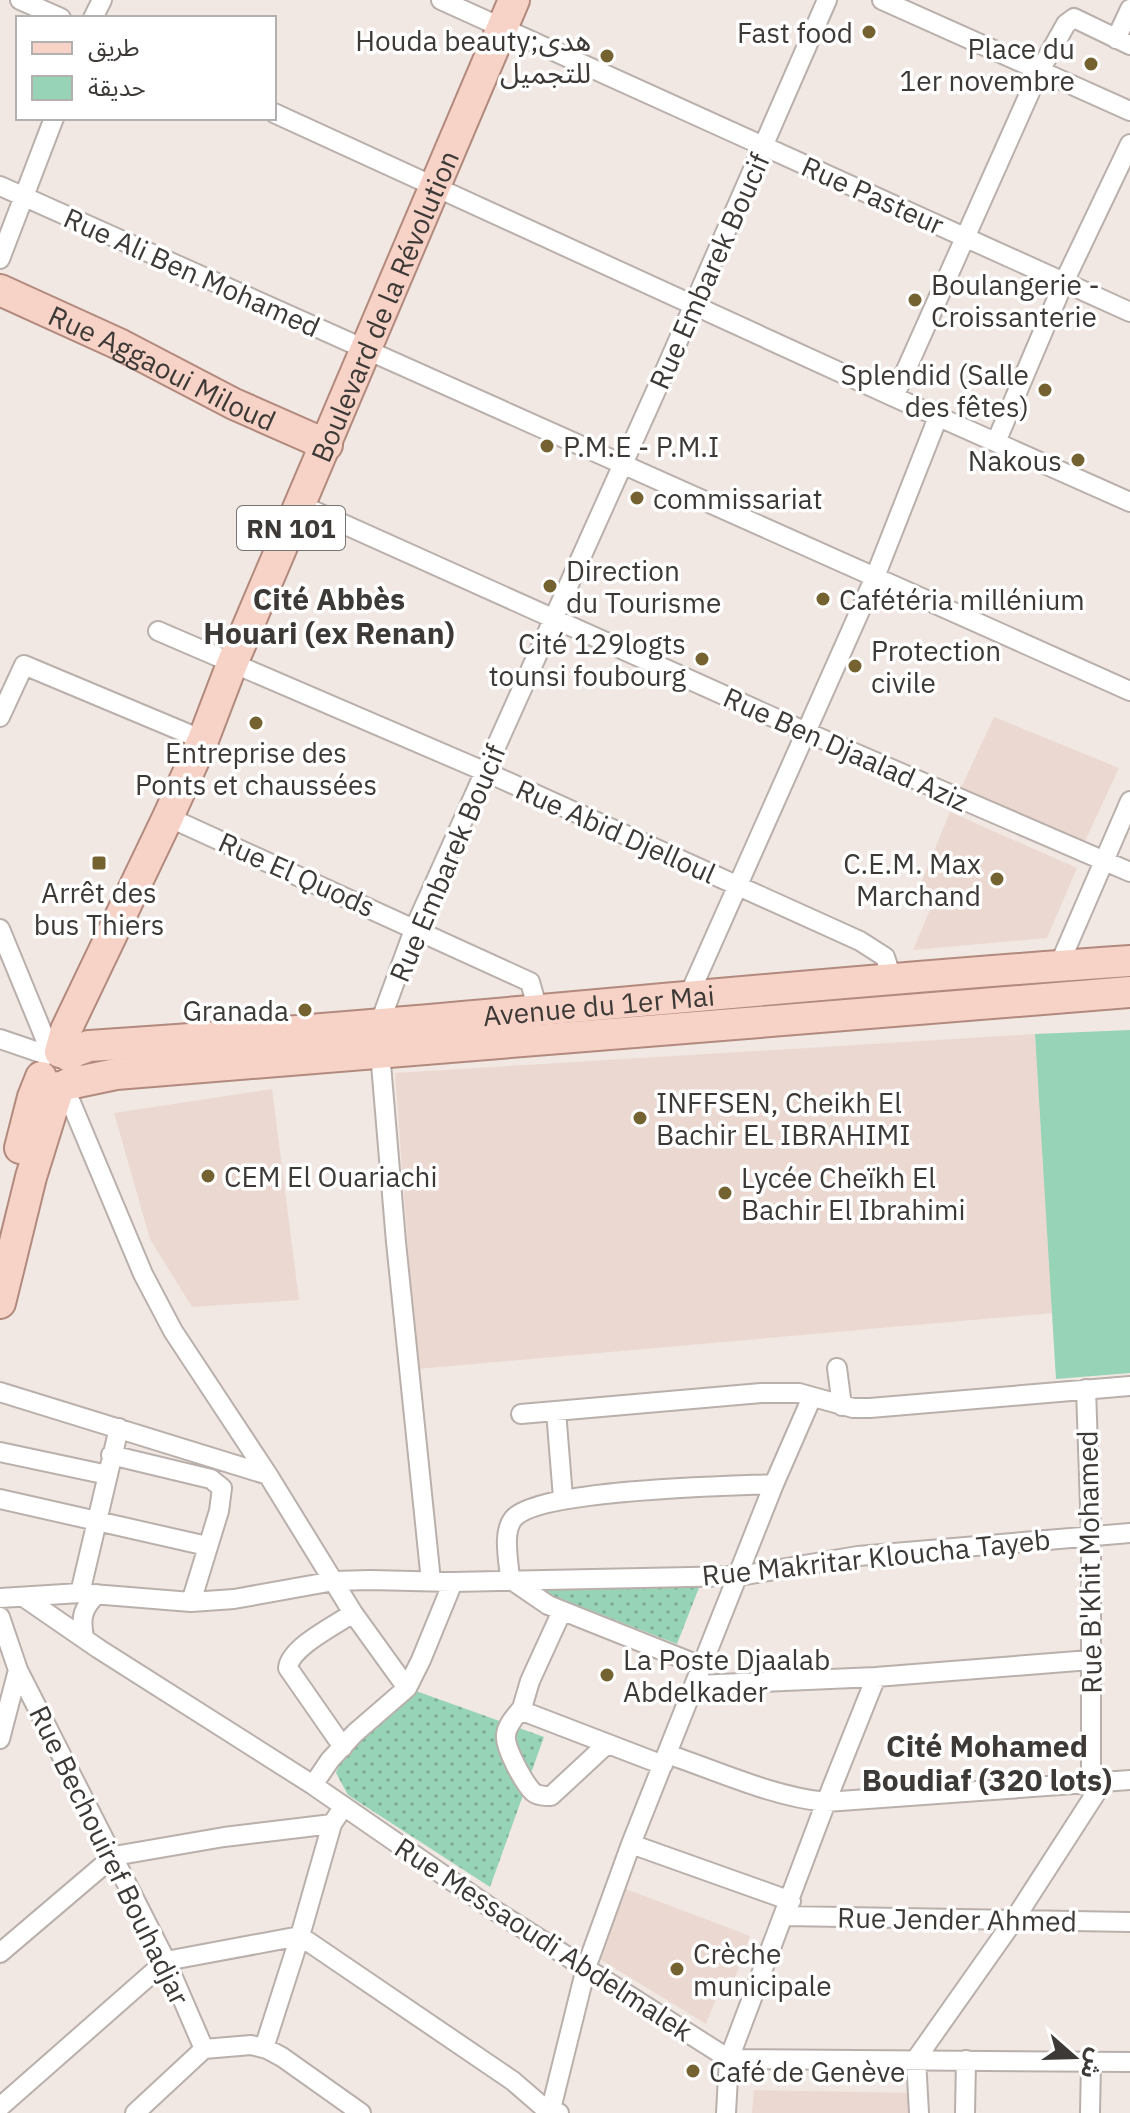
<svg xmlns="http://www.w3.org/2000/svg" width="1130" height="2113" viewBox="0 0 1130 2113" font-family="'IBM Plex Sans','Noto Sans Arabic',sans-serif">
	<defs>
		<pattern id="garden-dots" width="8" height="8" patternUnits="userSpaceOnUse" patternTransform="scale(2)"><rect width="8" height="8" fill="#97d4b7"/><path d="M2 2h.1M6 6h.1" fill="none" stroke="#7cad96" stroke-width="1.8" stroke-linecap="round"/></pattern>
	</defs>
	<rect width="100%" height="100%" fill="#f1e7e3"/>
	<!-- built -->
	<path fill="#ebd9d1" d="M994 717 1119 768 1085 841 961 788Z
		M950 812 1077 868 1047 938 913 950 935 898 918 890Z
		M1035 1034 1053 1313 417 1369 395 1073Z
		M272 1089 299 1300 192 1307 150 1239 114 1113Z
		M618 1886 750 1936 732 1986 722 1983 706 2024 593 1955Z
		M754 2090 914 2093V2113H752Z"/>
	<!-- park -->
	<path fill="#97d4b7" d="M1130 1030V1373L1056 1379 1035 1034Z"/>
	<!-- garden -->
	<path fill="url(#garden-dots)" d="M702 1580 677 1644 530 1587Z
		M416 1691 544 1737 490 1887 348 1795 336 1773 345 1750Z"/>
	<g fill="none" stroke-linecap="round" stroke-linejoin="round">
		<defs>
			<path id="minor" d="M20 0 61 18
				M441 0 1130 312
				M882 0 1130 111
				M93 18 102 0
				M1116 39 1130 9
				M274 113 894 397 1130 502
				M0 186 1130 691
				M0 259 54 118
				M894 397 1039 72 1066 24 1074 18 1130 45
				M996 442 1064 282 1130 144
				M301 505 806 732 1130 872
				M158 631 486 772 860 941 885 957 893 981
				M0 717 24 665 203 740
				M168 817 530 982 538 1010
				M0 929 51 1053
				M1059 965 1130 801
				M689 995 875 577 938 417
				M379 1025 415 927 667 366 827 0
				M0 1039 47 1055
				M380 1052 396 1242 431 1581
				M64 1086 143 1274 173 1331 268 1475 353 1613 407 1688
				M837 1368 842 1406
				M1086 1389 1091 1535V1783
				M0 1392 268 1475
				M556 1411 563 1498
				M521 1414 761 1393H799L853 1408H870L1130 1386
				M0 1452 108 1475
				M111 1455 211 1479 222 1488 219 1511 191 1602
				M0 1499 207 1546
				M80 1593 119 1428
				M0 1598 80 1593 191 1602 234 1599 334 1581 370 1580 453 1582 739 1576 858 1556 1130 1533
				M25 1598 99 1649 313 1785 494 1910 729 2059 1130 2062
				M562 1611 530 1681 522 1708 525 1712 663 1765
				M0 1617 18 1670 166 1961 204 2049
				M84 1637C80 1617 83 1608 97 1594
				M701 1666 548 1605 510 1579C509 1562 502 1533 513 1519 537 1489 729 1486 774 1484
				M696 1685 876 1677 1090 1660
				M522 1708C516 1716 507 1724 506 1735 504 1747 524 1783 533 1792 538 1796 545 1796 551 1796L607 1744
				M0 1739 18 1670
				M343 1747 288 1668C290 1647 336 1625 353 1613
				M667 1754C718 1771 773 1797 826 1802L1130 1780
				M313 1785 330 1760 355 1733 407 1688 421 1660 453 1582
				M631 1844 791 1901
				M785 1916 1130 1922
				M0 1953 114 1856 224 1837 332 1824
				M264 2048 300 1936 332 1824 338 1815
				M0 2107 166 1961 300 1936 513 2081 550 2113H559
				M135 2113 204 2049 251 2045 267 2049 282 2057 361 2113
				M550 2113 586 1968 631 1844 774 1484 812 1397
				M726 2113 729 2059 826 1802 876 1677
				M919 2113 916 2059 1014 1920 1103 1782
				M965 2113 966 2060
				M1090 2113 1091 2063"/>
			<g id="primary">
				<path id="s1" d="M0 290 121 345 234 404 327 445"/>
				<path id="s2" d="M60 1052 66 1030 168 817 203 740 232 664 514 0"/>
				<path id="s3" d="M69 1056 75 1051 89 1046C436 1024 782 984 1130 961"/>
				<path d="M68 1084 116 1074 1130 992"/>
				<path d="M20 1148 33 1097 41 1077"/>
				<path d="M0 1303 31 1177 59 1087"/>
			</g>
		</defs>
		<!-- minor casing -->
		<use href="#minor" stroke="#b9b0ac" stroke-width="22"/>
		<!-- primary casing -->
		<use href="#primary" stroke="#b28a7d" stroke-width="34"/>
		<!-- minor -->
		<use href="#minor" stroke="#fff" stroke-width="18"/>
		<!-- primary -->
		<use href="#primary" stroke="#f7d3c7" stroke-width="30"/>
	</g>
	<!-- markers -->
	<g fill="#756231" stroke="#fff" stroke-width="3">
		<circle cx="869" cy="32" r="8"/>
		<circle cx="607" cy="56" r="8"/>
		<circle cx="1091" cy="64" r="8"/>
		<circle cx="915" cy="300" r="8"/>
		<circle cx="1045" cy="390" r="8"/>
		<circle cx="547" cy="446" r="8"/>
		<circle cx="1078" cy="460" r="8"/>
		<circle cx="637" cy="498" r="8"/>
		<circle cx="550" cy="586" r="8"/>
		<circle cx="823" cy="599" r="8"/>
		<circle cx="702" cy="659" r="8"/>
		<circle cx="855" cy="666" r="8"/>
		<circle cx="256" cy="723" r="8"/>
		<rect x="91" y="855" width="16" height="16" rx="4"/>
		<circle cx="997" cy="879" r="8"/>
		<circle cx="305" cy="1010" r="8"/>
		<circle cx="640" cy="1118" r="8"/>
		<circle cx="208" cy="1176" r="8"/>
		<circle cx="725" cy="1193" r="8"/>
		<circle cx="607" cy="1675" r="8"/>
		<circle cx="677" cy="1969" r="8"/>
		<circle cx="693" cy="2071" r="8"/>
	</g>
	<g text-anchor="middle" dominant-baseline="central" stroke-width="7" stroke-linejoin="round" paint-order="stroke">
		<!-- shield labels -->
		<rect fill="#fff" stroke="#767473" stroke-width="2" x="237" y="506" width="108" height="44" rx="6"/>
		<g font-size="26" font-weight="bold" fill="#3c3937">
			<text x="291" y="528">RN 101</text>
		</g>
		<!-- poi labels -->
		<g font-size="28" fill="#3c3937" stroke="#fff" text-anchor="start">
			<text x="853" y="32" text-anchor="end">Fast food</text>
			<text x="591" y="40" text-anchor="end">Houda beauty;هدى<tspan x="591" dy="32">للتجميل</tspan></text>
			<text x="1075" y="48" text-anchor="end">Place du<tspan x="1075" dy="32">1er novembre</tspan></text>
			<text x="931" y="284">Boulangerie -<tspan x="931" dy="32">Croissanterie</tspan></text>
			<text x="1029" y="374" text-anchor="end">Splendid (Salle<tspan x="1029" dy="32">des fêtes)</tspan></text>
			<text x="563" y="446">P.M.E - P.M.I</text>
			<text x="1062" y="460" text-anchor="end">Nakous</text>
			<text x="653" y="498">commissariat</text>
			<text x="566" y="570">Direction<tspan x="566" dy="32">du Tourisme</tspan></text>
			<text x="839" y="599">Cafétéria millénium</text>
			<text x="686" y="643" text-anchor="end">Cité 129logts<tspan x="686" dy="32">tounsi foubourg</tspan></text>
			<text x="871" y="650">Protection<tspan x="871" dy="32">civile</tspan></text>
			<text x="256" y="752" text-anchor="middle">Entreprise des<tspan x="256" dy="32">Ponts et chaussées</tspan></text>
			<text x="981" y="863" text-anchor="end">C.E.M. Max<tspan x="981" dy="32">Marchand</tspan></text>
			<text x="99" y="892" text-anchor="middle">Arrêt des<tspan x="99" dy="32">bus Thiers</tspan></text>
			<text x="289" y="1010" text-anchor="end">Granada</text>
			<text x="656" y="1102">INFFSEN, Cheikh El<tspan x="656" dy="32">Bachir EL IBRAHIMI</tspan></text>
			<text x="224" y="1176">CEM El Ouariachi</text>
			<text x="741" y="1177">Lycée Cheïkh El<tspan x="741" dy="32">Bachir El Ibrahimi</tspan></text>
			<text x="623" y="1659">La Poste Djaalab<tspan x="623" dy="32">Abdelkader</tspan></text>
			<text x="693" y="1953">Crèche<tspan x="693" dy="32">municipale</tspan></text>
			<text x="709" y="2071">Café de Genève</text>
		</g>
		<!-- street labels -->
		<g font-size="28" fill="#3c3937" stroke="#fff">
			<text transform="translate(873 195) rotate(24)">Rue Pasteur</text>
			<text transform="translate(709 271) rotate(-66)">Rue Embarek Boucif</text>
			<text transform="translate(192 272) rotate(24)">Rue Ali Ben Mohamed</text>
			<text stroke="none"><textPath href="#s2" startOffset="814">Boulevard de la Révolution</textPath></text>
			<text stroke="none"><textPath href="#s1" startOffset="180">Rue Aggaoui Miloud</textPath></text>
			<text transform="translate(846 749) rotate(24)">Rue Ben Djaalad Aziz</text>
			<text transform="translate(616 831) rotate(24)">Rue Abid Djelloul</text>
			<text transform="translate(447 863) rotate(-67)">Rue Embarek Boucif</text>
			<text transform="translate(297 874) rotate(24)">Rue El Quods</text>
			<text stroke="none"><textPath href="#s3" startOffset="534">Avenue du 1er Mai</textPath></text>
			<text transform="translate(876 1557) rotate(-6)">Rue Makritar Kloucha Tayeb</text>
			<text transform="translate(1089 1562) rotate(-91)">Rue B'Khit Mohamed</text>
			<text transform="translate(110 1855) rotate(64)">Rue Bechouiref Bouhadjar</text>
			<text transform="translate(957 1919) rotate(1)">Rue Jender Ahmed</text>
			<text transform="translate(544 1939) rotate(33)">Rue Messaoudi Abdelmalek</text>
		</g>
		<!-- neighbourhood labels -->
		<g font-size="30" font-weight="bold" fill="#3c3937" stroke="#fff">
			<text x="329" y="598">Cité Abbès<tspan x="329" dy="34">Houari (ex Renan)</tspan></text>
			<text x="987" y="1745">Cité Mohamed<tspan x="987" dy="34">Boudiaf (320 lots)</tspan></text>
		</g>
	</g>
	<!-- legend -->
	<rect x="16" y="16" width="260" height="104" fill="#ffffff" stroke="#b1b0af" stroke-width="2"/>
	<rect x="32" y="42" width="40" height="12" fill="#f7d3c7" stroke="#b1b0af" stroke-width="2"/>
	<text x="88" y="56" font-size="24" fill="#3c3937">طريق</text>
	<rect x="32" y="76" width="40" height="24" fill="#97d4b7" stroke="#b1b0af" stroke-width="2"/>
	<text x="88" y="96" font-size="24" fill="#3c3937">حديقة</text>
	<!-- north arrow -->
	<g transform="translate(1074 2057) rotate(110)" stroke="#ffffff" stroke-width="6" paint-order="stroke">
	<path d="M0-6L14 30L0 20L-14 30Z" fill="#3c3937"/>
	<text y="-12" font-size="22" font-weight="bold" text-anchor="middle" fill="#3c3937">ش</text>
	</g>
</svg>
